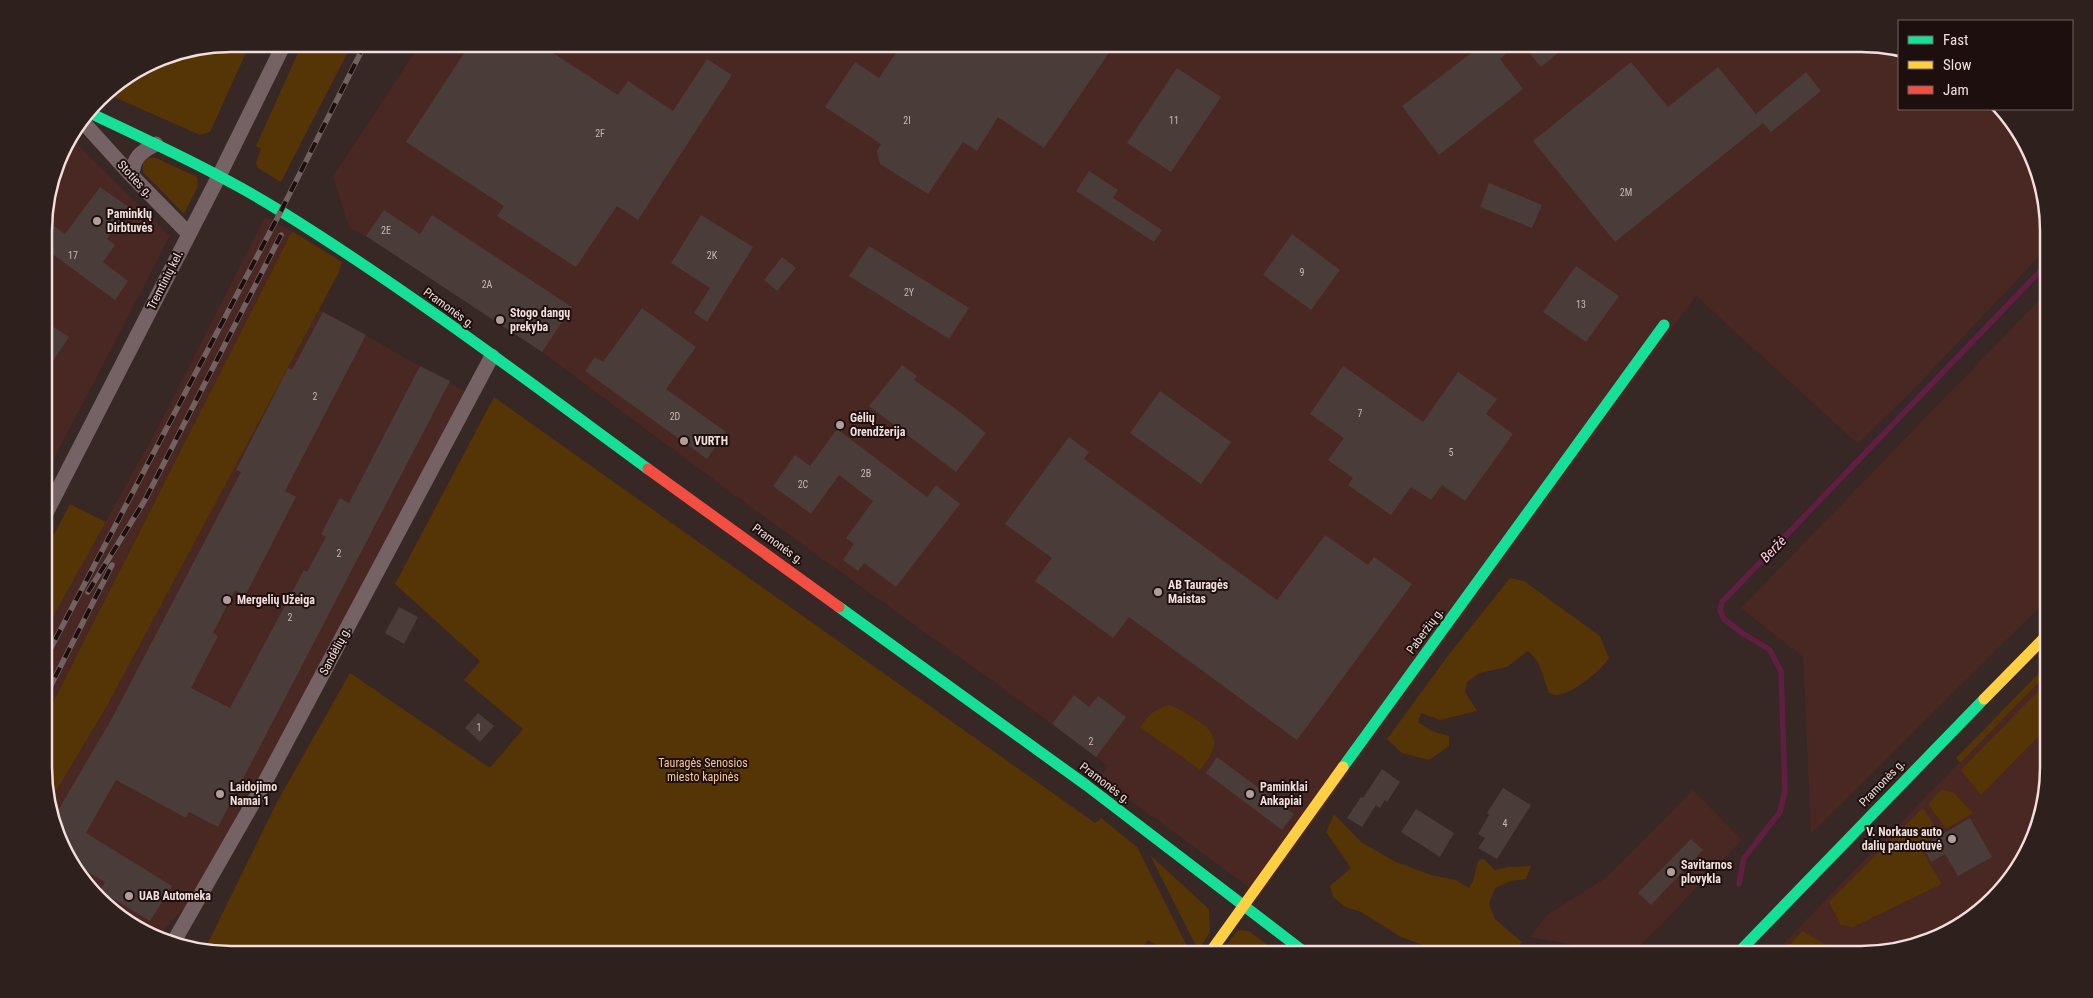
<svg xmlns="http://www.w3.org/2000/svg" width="2093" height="998" viewBox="0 0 2093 998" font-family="'Roboto Condensed',sans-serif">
	<rect width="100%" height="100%" fill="#372725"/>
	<!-- built -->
	<path fill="#492722" d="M420 44H1862L1899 51V109H2002L2011 117 2035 160 2048 207V247L1918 385 1858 444 1696 296 1259 897 1243 883 1100 778 1108 766 1052 724 756 511 542 352 366 236 349 228 333 176Z
		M71 138 170 236 45 476 44 219 63 148Z
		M265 217 292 231 45 718V631L156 431Z
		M2048 291 2049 598 1811 834 1803 657 1741 608Z
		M319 309 471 395 206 887 166 926 159 940 117 915 82 881 58 839 49 803 107 706 287 366Z
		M2049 670V767L2035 839 2010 881 1966 923 1922 944 1874 954H1773Z
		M1693 790 1742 840 1633 954H1624L1530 937 1547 915 1607 877Z"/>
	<!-- green -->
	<path fill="#553405" d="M231 44H250L210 132 200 135 105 93 160 58Z
		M302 44H352L281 182 258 168 256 163 261 149 256 146Z
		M148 158H156L197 177 198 186 184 214 143 172V161Z
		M292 231 342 262 339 272 107 706 49 803 45 792V718Z
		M494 397 1095 823 1101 818 1137 847 1191 954 1178 944 1171 954 1148 940 1138 954H231L205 949 277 802 350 673 490 768 523 729 464 680 480 661 395 584Z
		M70 504 106 522 45 631V551Z
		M1510 578 1524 581 1600 636 1609 658C1603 669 1571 695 1557 695 1554 695 1552 694 1549 693L1538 662 1528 651 1507 667 1480 673 1467 682 1465 692 1477 711 1440 720 1421 713 1418 722 1432 731 1449 736V746L1429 760 1402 753 1387 739 1450 653Z
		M2049 663V672L1960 763 1956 758Z
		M2049 680V726L1981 795 1961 770Z
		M1169 705C1180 709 1188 714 1197 720 1222 737 1217 749 1200 770L1140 727C1149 715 1154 709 1169 705Z
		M1942 789 1954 793 1973 813 1946 829 1928 804Z
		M1923 808 1939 833 1919 846 1942 884 1853 927 1841 925 1829 902Z
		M1334 814 1361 842 1394 861 1431 875 1456 880 1469 888C1476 879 1474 870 1479 860L1484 859 1495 870 1508 867 1531 866 1526 879 1511 881 1495 888 1489 904 1495 919 1522 942 1515 954H1480L1469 949 1423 945 1401 937 1361 912 1345 907 1333 897 1330 886 1351 868 1326 832Z
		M1150 855 1209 909 1210 933 1198 950Z
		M1238 930 1249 931 1279 954H1219Z
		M1802 931 1833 949 1831 954H1781Z"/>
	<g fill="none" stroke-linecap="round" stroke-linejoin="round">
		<!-- stream -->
		<path stroke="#601f42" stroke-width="5.5" d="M1739 884 1744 858 1780 812 1785 791 1781 671 1769 649 1742 633 1724 619 1720 610 1722 602 2048 263"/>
	</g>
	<!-- building -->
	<path fill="#4a3d39" d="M470 44H539L618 95 628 81 673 111 707 59 732 75 638 220 617 206 576 267 497 216 504 206 406 142Z
		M902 44H1115L1044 148 998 117 977 151 963 142 928 194 880 164 877 151 881 144 825 107 855 62 879 78Z
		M1483 44H1518L1500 59 1523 89 1439 155 1402 106Z
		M1522 44H1569L1541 67Z
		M1631 62 1668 107 1718 67 1756 114 1806 72 1821 91 1771 132 1763 123 1615 242 1533 141Z
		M1177 68 1221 97 1171 172 1127 143Z
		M1089 171 1118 190 1113 198 1162 230 1154 242 1076 191Z
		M1489 183 1542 205 1532 228 1480 207Z
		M100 187 130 208 107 239 115 245 103 262 128 281 115 300 44 248V219L65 234Z
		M384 210 420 234 432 215 572 307 542 352 366 236Z
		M701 215 753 247 707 322 694 313 710 288 671 263Z
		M1292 234 1340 270 1311 310 1263 275Z
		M869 246 969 308 949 339 849 276Z
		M782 257 796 268 777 291 764 280Z
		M1576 266 1619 296 1586 342 1543 312Z
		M642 308 696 347 666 389 726 432 707 459 585 371 595 357 603 362Z
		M323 312 366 335 285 491 296 497 245 596 235 590 213 633 218 636 191 688 230 708 304 570 307 572 326 537 321 534 340 498 349 503 420 366 450 381 218 827 189 812 186 818 116 780 86 833 172 886 150 921 100 891 105 882 71 862 58 839 53 819 111 720 241 472 236 470 288 368 292 370Z
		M44 321 69 337 44 374Z
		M902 365 917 376 914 380 956 409 986 433 956 472 869 406Z
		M1343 366 1423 422 1458 372 1497 399 1486 414 1513 434 1465 501 1442 485 1431 500 1411 487 1391 515 1348 485 1353 478 1328 460 1344 438 1310 414Z
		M1160 391 1231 442 1201 484 1130 433Z
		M837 429 927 497 936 485 960 504 896 587 864 563 858 571 843 560 854 544 846 538 873 501 839 475 811 514 773 486 795 455 810 466Z
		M1069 437 1089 452 1084 459 1277 600 1325 535 1368 565 1374 557 1412 584 1297 740 1129 617 1113 638 1035 581 1052 558 1005 524Z
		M399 607 418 617 404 644 385 633Z
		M1074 695 1089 707 1098 696 1126 717 1096 757 1052 724Z
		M478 713 494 726 480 742 465 728Z
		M1217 757 1294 814 1282 830 1206 773Z
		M1382 769 1400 782 1387 802 1385 800 1380 808 1376 805 1362 827 1347 818 1361 797 1363 798Z
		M1503 788 1531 805 1497 859 1478 848 1485 838 1478 834 1489 815 1487 813Z
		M1416 809 1454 833 1440 857 1401 832Z
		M1970 818 1992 857 1958 876 1945 854 1931 862 1922 846Z
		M1691 839 1703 850 1651 905 1638 893Z"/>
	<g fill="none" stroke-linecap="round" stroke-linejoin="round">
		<!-- street -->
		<path stroke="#746264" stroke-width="15" d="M83 122 132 176 189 234
			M132 176C133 158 140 152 156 144
			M45 515 219 176 284 44
			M173 943 265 782 492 356"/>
		<!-- fast -->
		<path stroke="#16e098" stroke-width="11" d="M90 113C155 144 221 174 282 212 409 291 528 381 648 469
			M839 607 1086 785 1307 954
			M1343 767 1664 325
			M1737 954 1984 699"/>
		<!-- slow -->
		<path stroke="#ffcf43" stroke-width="11" d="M1984 699 2049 633
			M1209 954 1343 767"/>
		<!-- jam -->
		<path stroke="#f24e42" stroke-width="11" d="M648 469 839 607"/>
		<defs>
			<path id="rail" d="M88 592 145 500 281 235
				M45 659 281 211 365 44
				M45 697 112 565"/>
		</defs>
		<!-- rail casing -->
		<use href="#rail" stroke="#716261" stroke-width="5.5"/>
		<!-- rail -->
		<use href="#rail" stroke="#1c0f0d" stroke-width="4" stroke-dasharray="11" stroke-linecap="butt"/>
	</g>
	<!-- markers -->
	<g fill="#b19e9b" stroke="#1c0f0d" stroke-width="2">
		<circle cx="97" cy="221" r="5"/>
		<circle cx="500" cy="320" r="5"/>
		<circle cx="840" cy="425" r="5"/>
		<circle cx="684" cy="441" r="5"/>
		<circle cx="1158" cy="592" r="5"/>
		<circle cx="227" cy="600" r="5"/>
		<circle cx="220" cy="794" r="5"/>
		<circle cx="1250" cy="794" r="5"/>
		<circle cx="1952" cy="839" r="5"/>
		<circle cx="1671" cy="872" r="5"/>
		<circle cx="129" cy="896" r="5"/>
	</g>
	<g text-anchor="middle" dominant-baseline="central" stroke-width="4" stroke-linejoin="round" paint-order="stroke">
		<!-- number labels -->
		<g font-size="10" fill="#c8b6b2">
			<text x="907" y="120">2I</text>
			<text x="1174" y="120">11</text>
			<text x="600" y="133">2F</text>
			<text x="1626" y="192">2M</text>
			<text x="386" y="230">2E</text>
			<text x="73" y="255">17</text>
			<text x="712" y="255">2K</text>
			<text x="1302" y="272">9</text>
			<text x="487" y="284">2A</text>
			<text x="909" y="292">2Y</text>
			<text x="1581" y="304">13</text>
			<text x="315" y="396">2</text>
			<text x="1360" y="413">7</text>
			<text x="675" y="416">2D</text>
			<text x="1451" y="452">5</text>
			<text x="866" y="473">2B</text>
			<text x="803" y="484">2C</text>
			<text x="339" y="553">2</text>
			<text x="290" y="617">2</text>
			<text x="479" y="727">1</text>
			<text x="1091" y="741">2</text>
			<text x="1505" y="823">4</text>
		</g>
		<!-- street labels -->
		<g font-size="12" fill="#f2deda" stroke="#1c0f0d">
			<text transform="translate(135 179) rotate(47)">Stoties g.</text>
			<text transform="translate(165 280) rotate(-63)">Tremtinių kel.</text>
			<text transform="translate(449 308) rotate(36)">Pramonės g.</text>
			<text transform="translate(778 544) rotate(36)">Pramonės g.</text>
			<text transform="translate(1425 631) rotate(-54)">Paberžių g.</text>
			<text transform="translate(335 651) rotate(-62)">Sandėlių g.</text>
			<text transform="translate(1105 783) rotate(37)">Pramonės g.</text>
			<text transform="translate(1882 783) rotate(-46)">Pramonės g.</text>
		</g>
		<!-- poi labels -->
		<g font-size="12" font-weight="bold" fill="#f2deda" stroke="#1c0f0d" text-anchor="start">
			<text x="107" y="214">Paminklų<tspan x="107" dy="14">Dirbtuvės</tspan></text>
			<text x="510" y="313">Stogo dangų<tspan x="510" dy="14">prekyba</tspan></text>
			<text x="850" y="418">Gėlių<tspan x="850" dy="14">Orendžerija</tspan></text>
			<text x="694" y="441">VURTH</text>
			<text x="1168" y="585">AB Tauragės<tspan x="1168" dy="14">Maistas</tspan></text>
			<text x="237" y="600">Mergelių Užeiga</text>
			<text x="230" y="787">Laidojimo<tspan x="230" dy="14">Namai 1</tspan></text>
			<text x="1260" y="787">Paminklai<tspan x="1260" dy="14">Ankapiai</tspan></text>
			<text x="1942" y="832" text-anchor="end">V. Norkaus auto<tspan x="1942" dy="14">dalių parduotuvė</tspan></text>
			<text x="1681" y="865">Savitarnos<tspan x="1681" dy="14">plovykla</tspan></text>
			<text x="139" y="896">UAB Automeka</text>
		</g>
		<!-- park labels -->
		<g font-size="12" fill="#f7c997" stroke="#1c0f0d">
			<text x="703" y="763">Tauragės Senosios<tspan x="703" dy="14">miesto kapinės</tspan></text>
		</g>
		<!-- water labels -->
		<g font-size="14" font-style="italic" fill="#fed2e6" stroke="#1c0f0d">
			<text transform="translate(1773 549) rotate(-46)">Beržė</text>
		</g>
	</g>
	<!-- crop -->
	<path d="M0 0H2093V998H0ZM231 52H1861A179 179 0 0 1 2040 231V767A179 179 0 0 1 1861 946H231A179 179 0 0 1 52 767V231A179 179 0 0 1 231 52Z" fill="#2d201d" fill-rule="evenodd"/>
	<path fill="none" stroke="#f2deda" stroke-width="2.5" d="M231 52H1861A179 179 0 0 1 2040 231V767A179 179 0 0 1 1861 946H231A179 179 0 0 1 52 767V231A179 179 0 0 1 231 52Z"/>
	<!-- legend -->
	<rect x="1898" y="20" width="175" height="90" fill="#1c0f0d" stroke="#72625f"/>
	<rect x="1908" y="36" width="25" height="8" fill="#16e098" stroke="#72625f"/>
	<text x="1943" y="45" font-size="15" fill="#f2deda">Fast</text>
	<rect x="1908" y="61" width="25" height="8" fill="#ffcf43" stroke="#72625f"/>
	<text x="1943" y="70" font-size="15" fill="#f2deda">Slow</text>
	<rect x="1908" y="86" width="25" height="8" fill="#f24e42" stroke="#72625f"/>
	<text x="1943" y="95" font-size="15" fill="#f2deda">Jam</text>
</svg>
